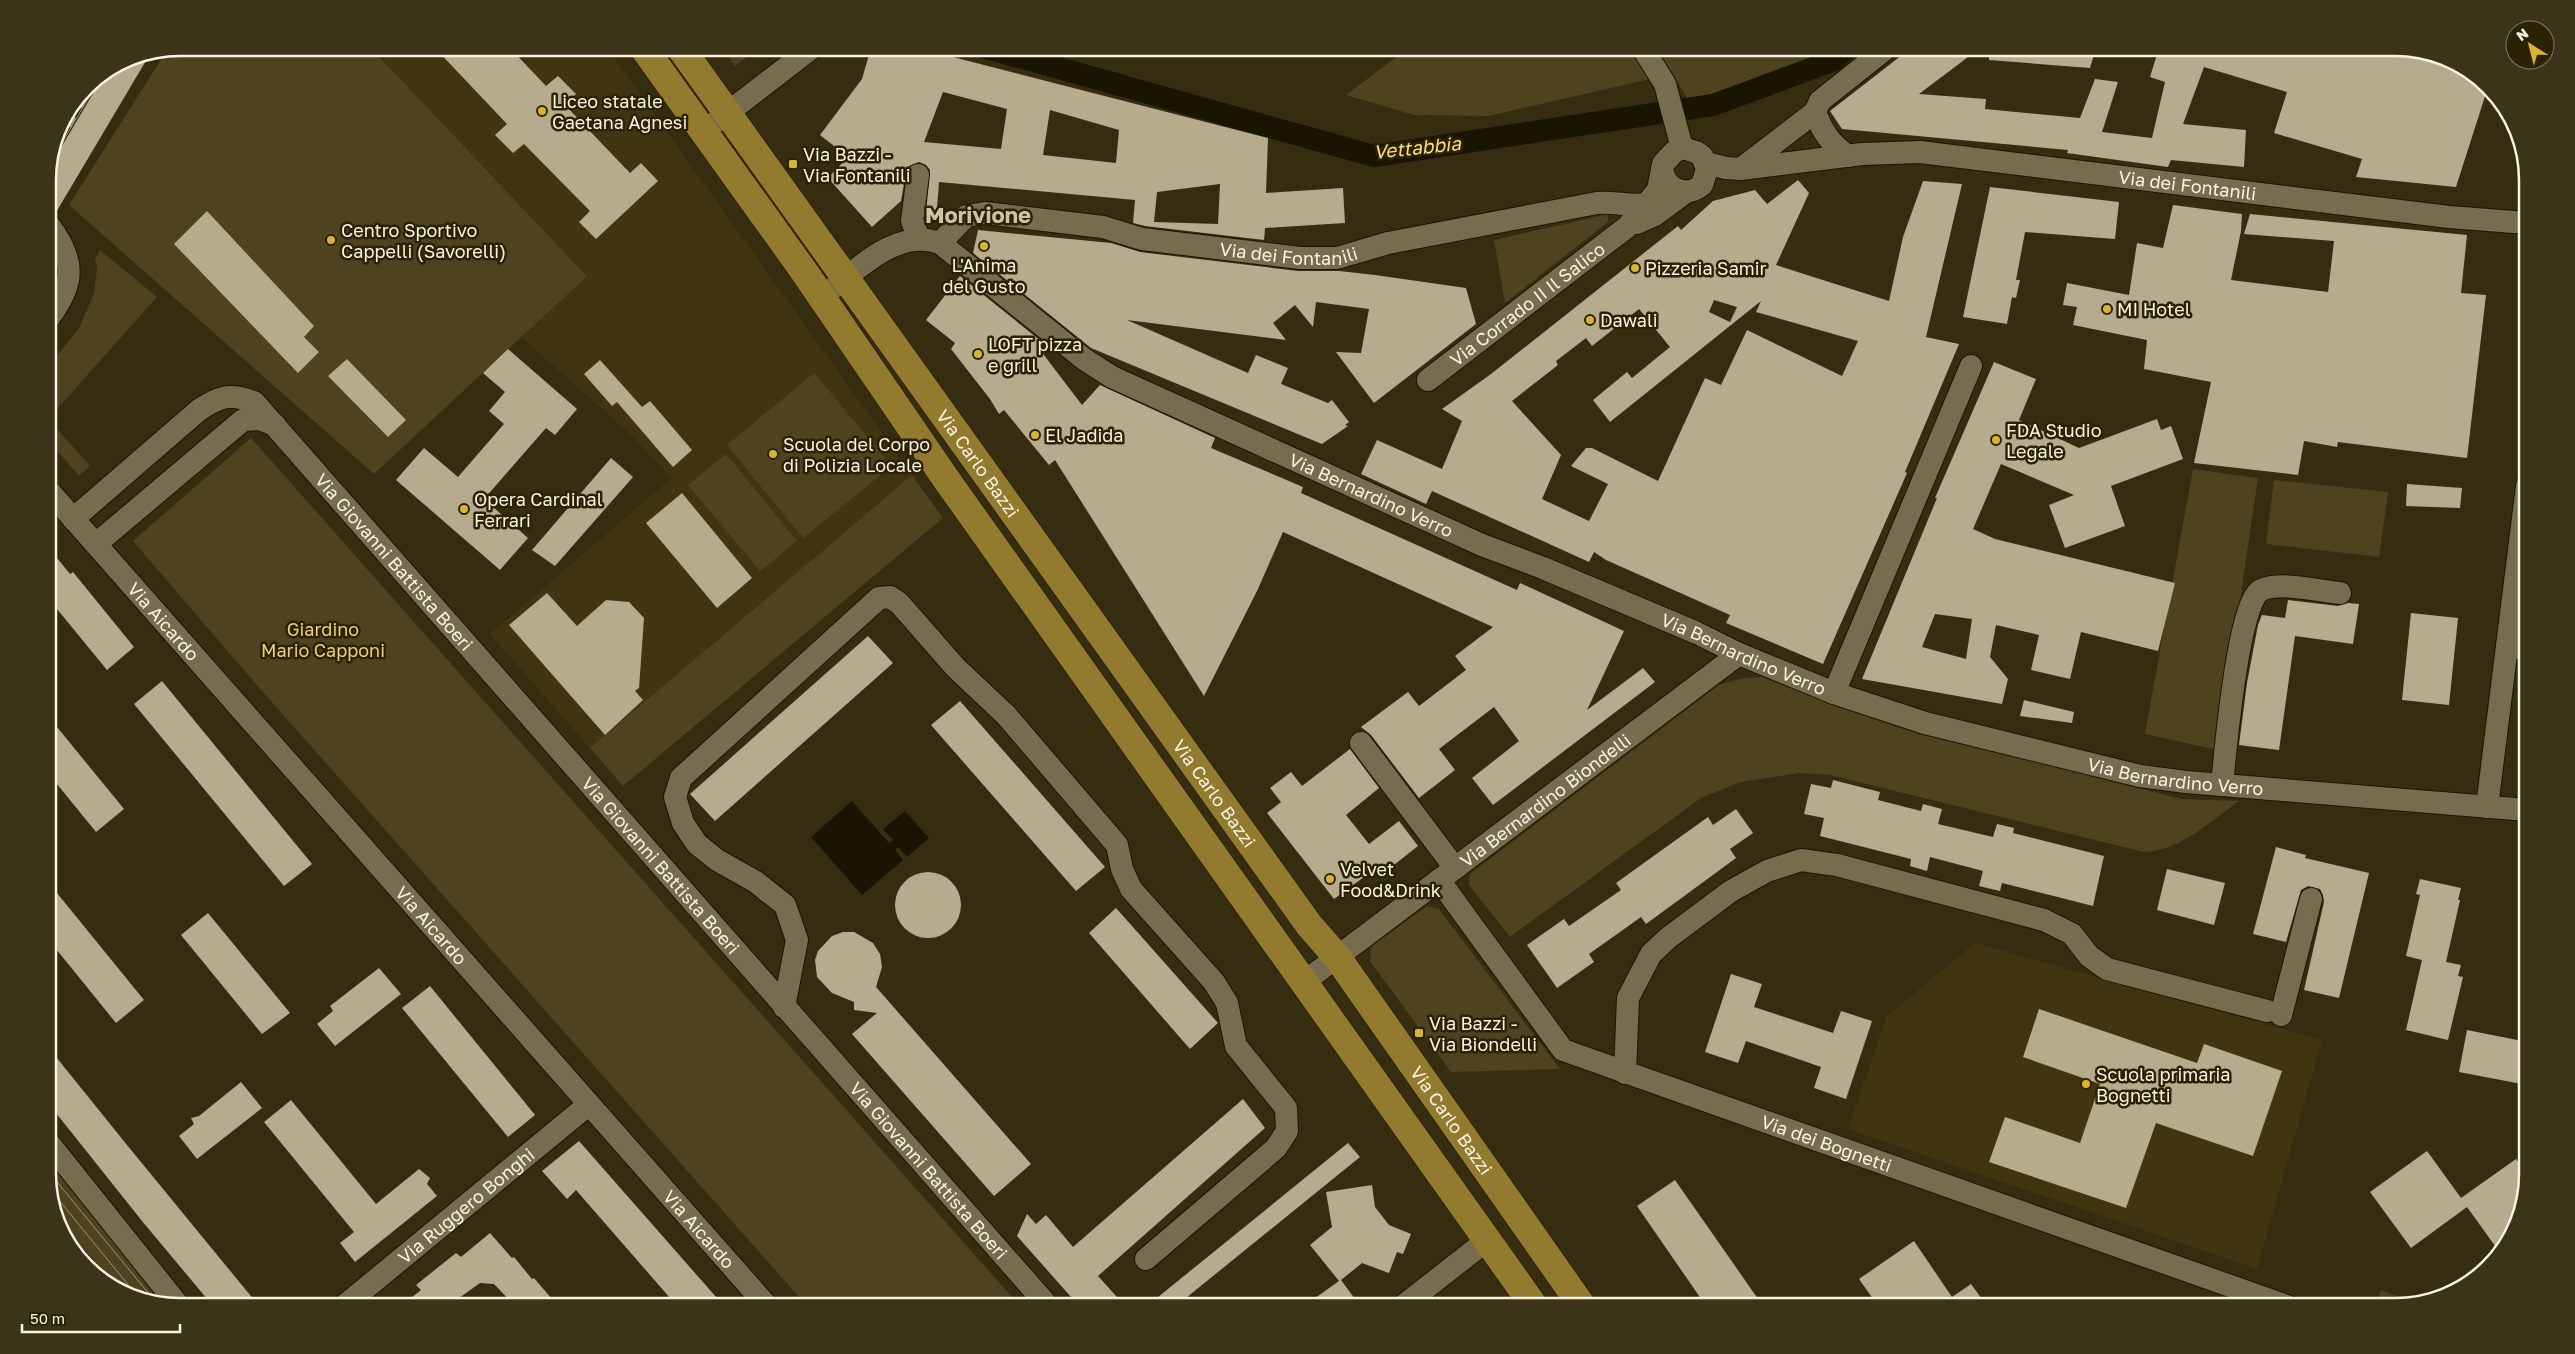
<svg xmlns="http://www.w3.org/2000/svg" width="2575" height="1354" viewBox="0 0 2575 1354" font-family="'Golos Text',sans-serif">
	<rect width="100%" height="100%" fill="#362d11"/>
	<!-- built -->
	<path fill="#413511" d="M371 48H607L912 475 590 748 490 634 672 478 628 432 521 337 587 275Z
		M138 56 55 196 48 208V172L58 129 87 86 130 58Z
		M1975 943 2322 1040 2257 1269 1848 1129 1886 1017Z"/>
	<!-- green -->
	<path fill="#4e421f" d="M180 47 371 48 587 276 374 474 69 205 167 50Z
		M723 48H759L735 66Z
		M1408 48H1828L1773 78 1688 100 1673 74 1488 116 1414 115 1346 95Z
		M1608 214V222L1505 303 1494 240Z
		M100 250 157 297 48 419 90 466 79 476 48 440V367L79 328 94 294 97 269 95 259Z
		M814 373 892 466 803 538 727 445Z
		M251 438 1020 1306H807L255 683 133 541Z
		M726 454 797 541 760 571 688 485Z
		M2193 469 2258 478 2218 750 2145 734Z
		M912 475 943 518 623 786 590 748Z
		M2274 480 2388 492 2379 557 2266 544Z
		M1761 677 1898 727 2181 799 2239 801C2211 821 2180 851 2144 852L1830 775 1800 773 1741 782 1701 798 1510 937 1469 885 1470 874 1719 685 1739 679Z
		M1427 906 1439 909 1560 1069 1451 1072 1370 961 1371 947Z
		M48 1153 141 1267 136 1272 160 1302 121 1293 61 1222 48 1183Z
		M2381 1290 2413 1302 2395 1306H2375Z"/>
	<!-- water -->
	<path fill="#1a1403" d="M852 801 889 843 893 840 883 829 905 811 929 838 907 857 898 847 895 850 903 860 862 895 811 837Z"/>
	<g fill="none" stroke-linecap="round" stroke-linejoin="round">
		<!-- canal -->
		<path stroke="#1a1403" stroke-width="22" d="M983 47 1374 156 1713 105 1832 61 1849 47"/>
	</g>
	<!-- building -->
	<path fill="#b6ab8c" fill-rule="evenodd" d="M435 48H510L546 86 558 76 576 94 565 105 607 149 630 173 641 163 658 181 596 239 579 222 590 211 524 144 513 153 495 135 507 124Z
		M871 48 915 57 918 48 1268 138 1266 193 1343 188 1345 223 1265 228 1264 240 1145 226 1133 223 1135 200 939 182 936 221 926 213 930 170 926 165 919 162 907 167 901 201 872 227 828 178 848 157 820 135 862 79ZM943 92 1007 109 1001 149 924 142ZM1050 110 1119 130 1116 163 1043 155ZM1220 184 1218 224 1154 222 1157 192Z
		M1911 48H1980L1919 94 1986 99 1985 109 2080 118 2095 79 2118 82 2102 132 2152 138 2165 82 2150 77 2159 48H2395L2454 61 2487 90 2456 187 2356 177 2362 159 2274 133 2287 92 2204 67 2183 124 2246 130 2244 167 2171 160 2168 167 2067 153 2068 150 1842 129 1830 111Z
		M1989 48H2096L2090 68 1989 60Z
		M150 54 55 214 48 212 49 168 104 75 130 58Z
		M1798 180 1809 193 1776 265 1889 301 1903 237 1923 181 1962 184 1926 337 1959 344 1905 472 1907 473 1823 664 1726 623 1730 615 1606 560 1594 552 1589 562 1432 491 1426 504 1361 474 1377 440 1442 469 1462 421 1442 409 1491 374 1678 226 1681 230 1713 201 1755 190 1767 204ZM1714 300 1737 307 1730 322 1709 312ZM1761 301 1756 312 1858 341 1842 376 1747 330 1721 385 1705 378 1658 481 1592 448H1586L1571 466 1608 484 1589 521 1542 499 1561 455 1512 401 1558 365 1556 361 1586 338 1592 346 1639 309 1670 347 1632 378 1627 372 1593 400 1610 422Z
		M1990 187 2119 202 2115 239 2025 232 2016 280H2020L2016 298 2012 297 2007 324 1963 317Z
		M2173 205 2242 214 2241 231 2231 280 2328 292 2334 241 2244 234 2250 214 2467 235 2461 293 2486 295 2467 458 2338 442 2337 447 2304 441 2298 475 2194 463 2211 382 2144 369 2147 340 2073 325 2077 307 2063 305 2067 283 2129 295 2137 243 2163 248Z
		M207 211 314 326 304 337 319 352 298 373 174 244Z
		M978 230 1111 243 1140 252 1298 271H1339L1375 275 1466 288 1476 324 1374 403 1336 352 1361 353 1369 309 1316 302 1313 327 1295 305 1273 323 1286 340 1127 320 1248 373 1256 355 1288 368 1281 384 1328 403 1332 400 1349 422 1345 425 1348 426 1322 444 1091 348 973 253Z
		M960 276 1041 341 1037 346 1082 405 1100 385 1215 438 1211 448 1303 487 1301 493 1517 590 1520 583 1624 631 1587 710 1643 668 1655 682 1493 805 1472 778 1519 741 1494 707 1439 749 1455 770 1419 798 1371 735 1361 727 1408 692 1419 706 1466 670 1455 656 1493 627 1283 532 1257 591 1204 696 1055 460 1049 465 1004 410 999 414 990 399 951 349 955 343 926 320Z
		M508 349 577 409 555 435 546 428 484 499 528 538 500 570 396 480 424 448 458 477 504 424 489 411 505 392 483 373Z
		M347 359 406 420 388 437 328 376Z
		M600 360 642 407 650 401 692 450 673 467 617 402 612 406 584 374Z
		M1994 362 2036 379 2019 420 2079 448 2157 419 2161 430 2171 426 2183 459 2111 486 2125 526 2065 548 2049 505 2074 495 2001 464 1973 529 1995 539 2175 583 2158 651 2081 632 2070 679 2031 670 2039 635 1996 625 1990 657 2008 679 2002 704 1862 679 1937 498H1935ZM1935 614 1972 619 1966 659 1922 647Z
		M611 458 633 477 555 566 532 550Z
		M2407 484 2462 488 2460 508 2406 506Z
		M682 493 752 578 717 608 646 523Z
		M48 547 70 574 73 572 134 647 107 670 48 598Z
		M547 593 577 626 606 600 629 602 644 618 639 688 635 691 643 700 605 735 509 625Z
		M2288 600 2338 606 2348 603 2359 604 2353 644 2295 636 2279 750 2239 745 2247 683 2258 625 2262 615 2285 618Z
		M2411 613 2458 618 2449 705 2402 700Z
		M868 636 893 663 715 821 690 794Z
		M162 681 312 864 284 886 134 704Z
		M2024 700 2074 712 2072 723 2020 716Z
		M960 701 1105 867 1076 891 931 725Z
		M48 716 124 809 96 832 48 773Z
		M1350 749 1379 788 1346 815 1369 844 1399 821 1418 846 1385 872 1379 866 1334 899 1267 813 1281 802 1270 788 1291 772 1302 786Z
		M1833 780 1880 792 1878 800 1921 811 1923 804 1942 809 1938 824 1993 837 1997 824 2014 828 2013 833 2104 856 2093 906 2002 883 2000 891 1979 886 1983 871 1930 857 1927 871 1910 866 1911 859 1820 836 1824 818 1804 814 1811 784 1831 788Z
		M1736 809 1753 833 1730 849 1736 858 1646 924 1641 917 1589 954 1594 962 1557 988 1527 945 1564 919 1569 926 1621 890 1616 883 1708 817 1713 825Z
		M2276 847 2306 855 2305 858 2369 873 2339 998 2304 990 2324 902 2323 895 2320 889 2308 886 2301 890 2286 942 2253 934Z
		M2167 869 2225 883 2214 925 2157 910Z
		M895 905a33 33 0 1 1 66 0a33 33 0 1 1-66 0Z
		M2420 879 2461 888 2458 900H2460L2446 962 2461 965 2458 976 2463 977 2448 1040 2406 1030 2422 960 2406 956 2420 895 2416 894Z
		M48 882 144 1000 116 1023 48 939Z
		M1116 908 1218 1023 1190 1049 1089 933Z
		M208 913 290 1013 262 1034 181 935Z
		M843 932H854L873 943 880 954 882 967 876 987 1031 1164 994 1196 852 1034 877 1013 854 1010V1002L832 993 817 977 815 960 818 951 832 936Z
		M379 968 401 994 335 1046 317 1024 333 1011 330 1006Z
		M1731 974 1762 984 1754 1007 1833 1033 1841 1011 1872 1021 1846 1099 1814 1088 1821 1067 1746 1041 1738 1063 1705 1052Z
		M430 986 535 1115 508 1137 402 1008Z
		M2039 1009 2197 1063 2204 1044 2282 1071 2253 1156 2156 1123 2126 1208 1989 1162 2005 1117 2080 1143 2100 1084 2023 1057Z
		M2467 1030 2527 1042V1085L2459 1072Z
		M48 1047 127 1145 259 1306H213L142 1221 48 1103Z
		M241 1082 262 1108 197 1159 179 1136 194 1124 191 1118 199 1116Z
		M1243 1099 1265 1128 1098 1276 1125 1306H1079L1017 1236 1027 1214 1036 1224 1046 1215 1073 1247Z
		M291 1100 376 1204 419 1169 430 1178 427 1184 437 1196 355 1262 340 1243 354 1232 264 1122Z
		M579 1141 724 1306H677L576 1190 567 1199 542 1171Z
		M1348 1143 1360 1157 1176 1306H1147Z
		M2427 1151 2461 1198 2516 1159 2527 1175 2514 1233 2498 1250 2467 1207 2411 1248 2370 1192Z
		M1675 1180 1763 1306H1706L1637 1206Z
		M1372 1185 1375 1207 1389 1225 1411 1234 1403 1254 1397 1252 1389 1273 1362 1263 1341 1280 1355 1299 1347 1306H1304L1339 1281 1310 1245 1332 1227 1326 1192Z
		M490 1233 512 1258 514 1257 532 1279 534 1278 558 1306H515L494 1284 480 1283 448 1306H401L421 1290 416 1285 456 1253 461 1257Z
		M1914 1241 1952 1297 1971 1284 1987 1306H1878L1859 1279Z"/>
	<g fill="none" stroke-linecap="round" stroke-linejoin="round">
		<defs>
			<g id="minor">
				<path d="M1642 47 1665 84 1682 148"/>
				<path d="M1815 112C1823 133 1830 143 1848 156"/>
				<path d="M704 131 813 47"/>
				<path id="s1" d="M1706 163 1726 168 1741 169 1862 154 1920 152 2449 217 2527 223"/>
				<path d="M1742 168 1815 112 1820 101 1888 47"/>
				<path d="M918 175 912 221 919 238"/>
				<path d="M1637 223 1655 215 1686 192"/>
				<path id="s2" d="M940 243 966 216 985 213 1103 227 1142 239 1300 258H1337L1388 243 1597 203C1614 201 1630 207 1647 204"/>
				<path id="s3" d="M822 297C855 272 896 227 940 243L1084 359 1112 377 1482 545 1543 568 1697 633 1739 654 1834 693 1925 723 2140 776 2186 782 2527 810"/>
				<path d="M48 319C75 284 76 261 49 225"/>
				<path id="s4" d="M1428 380 1627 227 1658 190 1663 164 1674 152 1682 148 1696 152 1702 156 1707 169 1702 185C1687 197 1668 191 1663 173"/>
				<path id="s5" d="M48 490 767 1306"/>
				<path id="s6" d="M73 519 199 410C220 396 230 393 254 402L1048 1306"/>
				<path d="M96 544 243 420 259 419 275 425"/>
				<path d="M2507 647 2527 649"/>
				<path d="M1834 693 1971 366"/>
				<path d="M1361 743 1455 868"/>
				<path d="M2222 785C2225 756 2238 601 2261 590 2280 581 2318 591 2340 593"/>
				<path d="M2487 807 2527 486"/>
				<path id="s7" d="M1439 880 1563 1050 2287 1306"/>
				<path id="s8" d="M1304 982 1739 654"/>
				<path d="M784 1007 797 940 785 905 756 882 717 860 697 844 683 823 675 797 681 778 879 598 890 597 899 603 956 668 1006 715 1117 845 1122 869 1131 889 1214 982 1227 1003 1236 1046 1286 1108 1287 1131 1276 1148 1146 1259"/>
				<path d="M2281 1015 2311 899"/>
				<path d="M1625 1073 1628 998 1651 954 1668 938 1731 891 1767 871 1801 860 1837 865 2044 920 2072 934 2089 956 2107 969 2267 1011"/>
				<path d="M48 1142 179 1306"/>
				<path id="s9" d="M344 1306 588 1105"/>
				<path d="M1403 1306 1486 1241"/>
			</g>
			<g id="major">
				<path d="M643 47 803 270 946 479 1534 1306"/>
				<path id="s10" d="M680 47 1309 925 1337 957 1582 1306"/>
			</g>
		</defs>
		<!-- minor casing -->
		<use href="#minor" stroke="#1e1500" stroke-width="24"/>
		<!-- major casing -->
		<use href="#major" stroke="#1e1500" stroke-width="29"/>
		<!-- minor -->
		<use href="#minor" stroke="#766c4e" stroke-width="22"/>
		<!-- major -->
		<use href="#major" stroke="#927a2e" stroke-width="28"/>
		<!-- tram -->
		<path stroke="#9a927c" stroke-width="1" d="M48 1171 154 1300
			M50 1189 138 1297"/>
		<defs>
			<path id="rail" d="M52 155 96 80"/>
		</defs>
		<!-- rail casing -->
		<use href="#rail" stroke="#9a927c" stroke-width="5.5"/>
		<!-- rail -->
		<use href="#rail" stroke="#2c2307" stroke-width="4" stroke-dasharray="11" stroke-linecap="butt"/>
	</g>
	<!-- markers -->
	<g fill="#dab333" stroke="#2c2307" stroke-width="2">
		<circle cx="542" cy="111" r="5"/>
		<rect x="788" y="159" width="10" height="10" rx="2.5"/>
		<circle cx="331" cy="240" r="5"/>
		<circle cx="984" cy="246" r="5"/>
		<circle cx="1635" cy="268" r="5"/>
		<circle cx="2107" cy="309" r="5"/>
		<circle cx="1590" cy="320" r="5"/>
		<circle cx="978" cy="354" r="5"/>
		<circle cx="1035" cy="435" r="5"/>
		<circle cx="1996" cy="440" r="5"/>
		<circle cx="773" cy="454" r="5"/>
		<circle cx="464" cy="509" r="5"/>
		<circle cx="1330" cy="879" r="5"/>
		<rect x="1414" y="1028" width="10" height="10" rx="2.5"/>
		<circle cx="2086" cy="1084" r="5"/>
	</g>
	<g text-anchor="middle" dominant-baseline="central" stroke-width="5" stroke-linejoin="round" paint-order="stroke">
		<!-- poi labels -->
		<g font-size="18" fill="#f9f3e3" stroke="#2c2307" text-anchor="start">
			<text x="552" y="101">Liceo statale<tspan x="552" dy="21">Gaetana Agnesi</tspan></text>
			<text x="803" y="154">Via Bazzi -<tspan x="803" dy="21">Via Fontanili</tspan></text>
			<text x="341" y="230">Centro Sportivo<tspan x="341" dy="21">Cappelli (Savorelli)</tspan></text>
			<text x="984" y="265" text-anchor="middle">L'Anima<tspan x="984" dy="21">del Gusto</tspan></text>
			<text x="1645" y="268">Pizzeria Samir</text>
			<text x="2117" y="309">MI Hotel</text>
			<text x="1600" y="320">Dawali</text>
			<text x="988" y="344">LOFT pizza<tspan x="988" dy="21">e grill</tspan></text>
			<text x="2006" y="430">FDA Studio<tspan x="2006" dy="21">Legale</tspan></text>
			<text x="1045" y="435">El Jadida</text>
			<text x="783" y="444">Scuola del Corpo<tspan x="783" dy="21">di Polizia Locale</tspan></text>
			<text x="474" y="499">Opera Cardinal<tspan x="474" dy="21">Ferrari</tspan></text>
			<text x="1340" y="869">Velvet<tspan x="1340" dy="21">Food&amp;Drink</tspan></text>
			<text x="1429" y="1023">Via Bazzi -<tspan x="1429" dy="21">Via Biondelli</tspan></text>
			<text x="2096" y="1074">Scuola primaria<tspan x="2096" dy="21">Bognetti</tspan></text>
		</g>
		<!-- street labels -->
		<g font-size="18" fill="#f9f3e3" stroke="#2c2307">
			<text stroke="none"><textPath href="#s1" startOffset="485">Via dei Fontanili</textPath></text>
			<text stroke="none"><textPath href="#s2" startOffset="364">Via dei Fontanili</textPath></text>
			<text stroke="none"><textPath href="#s4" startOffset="125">Via Corrado II Il Salico</textPath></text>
			<text stroke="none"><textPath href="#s10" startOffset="512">Via Carlo Bazzi</textPath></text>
			<text stroke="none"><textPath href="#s3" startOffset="639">Via Bernardino Verro</textPath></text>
			<text stroke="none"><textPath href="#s6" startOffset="438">Via Giovanni Battista Boeri</textPath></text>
			<text stroke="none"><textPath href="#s5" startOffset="175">Via Aicardo</textPath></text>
			<text stroke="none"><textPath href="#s3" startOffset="1044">Via Bernardino Verro</textPath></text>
			<text stroke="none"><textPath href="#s3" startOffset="1495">Via Bernardino Verro</textPath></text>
			<text stroke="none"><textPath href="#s10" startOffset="918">Via Carlo Bazzi</textPath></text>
			<text stroke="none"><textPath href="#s8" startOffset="302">Via Bernardino Biondelli</textPath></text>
			<text stroke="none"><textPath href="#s6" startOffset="842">Via Giovanni Battista Boeri</textPath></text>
			<text stroke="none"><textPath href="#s5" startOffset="580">Via Aicardo</textPath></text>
			<text stroke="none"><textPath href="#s10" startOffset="1322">Via Carlo Bazzi</textPath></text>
			<text stroke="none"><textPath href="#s7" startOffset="490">Via dei Bognetti</textPath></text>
			<text stroke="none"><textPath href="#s6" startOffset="1248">Via Giovanni Battista Boeri</textPath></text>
			<text stroke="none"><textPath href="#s9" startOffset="158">Via Ruggero Bonghi</textPath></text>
			<text stroke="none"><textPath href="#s5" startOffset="985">Via Aicardo</textPath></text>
		</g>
		<!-- park labels -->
		<g font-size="18" fill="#edcf78" stroke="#2c2307">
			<text x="323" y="629">Giardino<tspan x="323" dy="21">Mario Capponi</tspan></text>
		</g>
		<!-- water labels -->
		<g font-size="19" font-style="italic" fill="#fbdc85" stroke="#2c2307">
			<text transform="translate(1417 147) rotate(-6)">Vettabbia</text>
		</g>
		<!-- district labels -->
		<g font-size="22" font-weight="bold" fill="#cec3a3" stroke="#2c2307">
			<text x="978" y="214">Morivione</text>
		</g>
	</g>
	<!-- crop -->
	<path d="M0 0H2575V1354H0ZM180 56H2395A124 124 0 0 1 2519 180V1174A124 124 0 0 1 2395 1298H180A124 124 0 0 1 56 1174V180A124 124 0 0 1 180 56Z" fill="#3c3419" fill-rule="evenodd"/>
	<path fill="none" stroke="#f9f3e3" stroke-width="2.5" d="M180 56H2395A124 124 0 0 1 2519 180V1174A124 124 0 0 1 2395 1298H180A124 124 0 0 1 56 1174V180A124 124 0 0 1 180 56Z"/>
	<!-- north arrow -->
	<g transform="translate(2530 45) rotate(324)"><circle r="24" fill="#2c2307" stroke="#7e765f"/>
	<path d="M0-4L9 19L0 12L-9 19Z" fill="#dab333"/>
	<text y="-8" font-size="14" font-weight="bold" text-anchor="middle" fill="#f9f3e3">N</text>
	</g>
	<!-- scale -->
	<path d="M22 1324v8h158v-8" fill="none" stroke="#f9f3e3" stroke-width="2.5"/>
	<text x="30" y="1324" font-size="15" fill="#f9f3e3" stroke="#2c2307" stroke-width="4" paint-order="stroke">50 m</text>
</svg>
